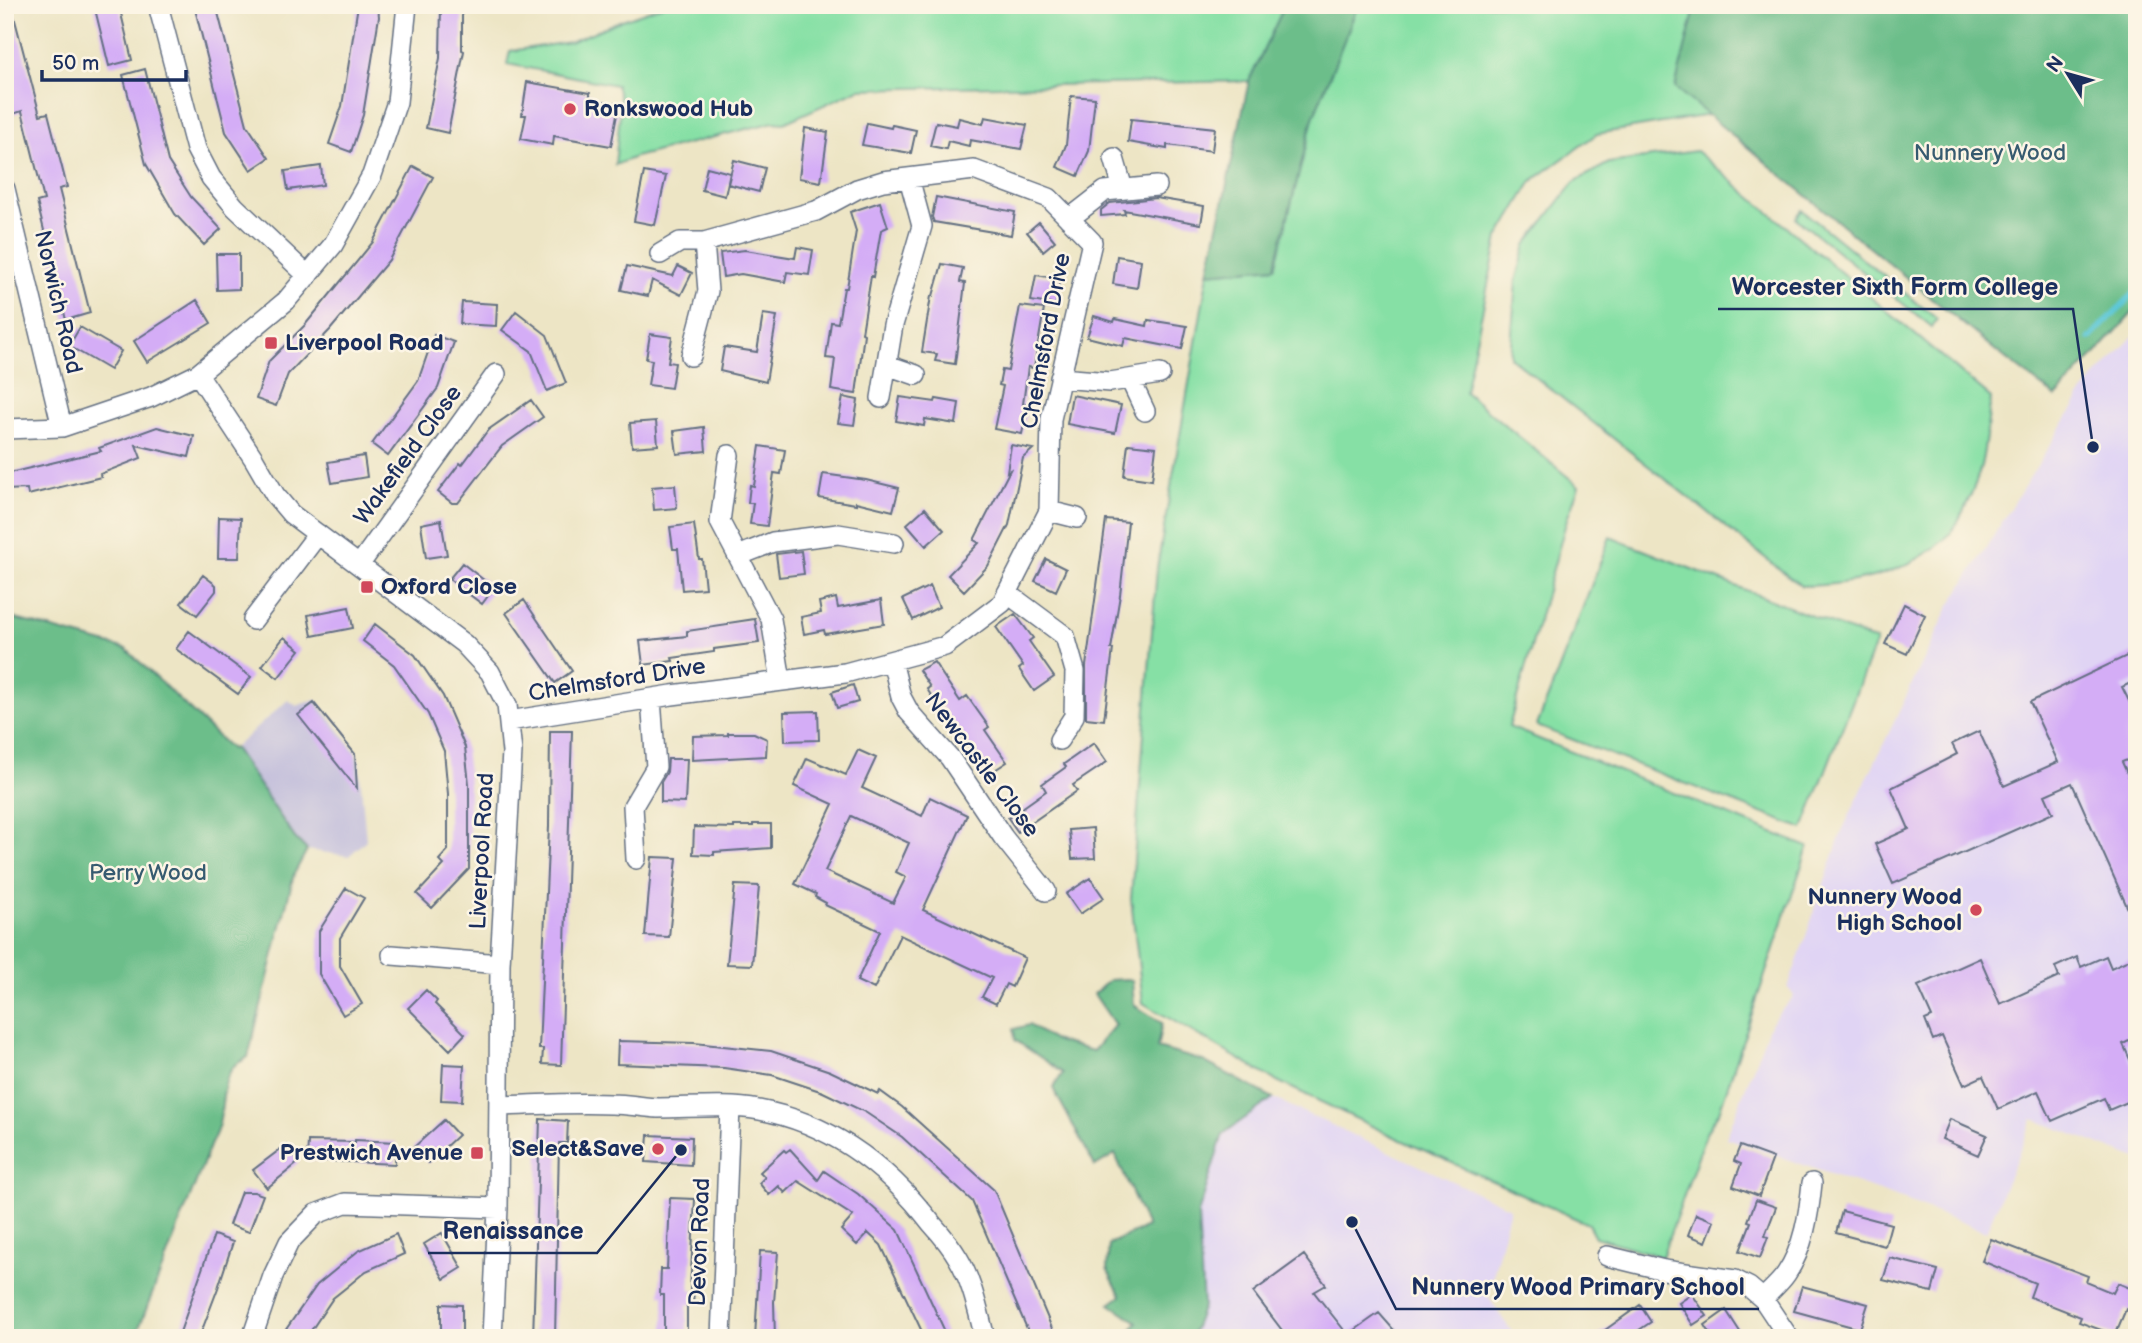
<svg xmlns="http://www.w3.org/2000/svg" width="2142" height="1343" viewBox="0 0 2142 1343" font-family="'Balsamiq Sans',sans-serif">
	<rect width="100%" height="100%" fill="#fcf5e5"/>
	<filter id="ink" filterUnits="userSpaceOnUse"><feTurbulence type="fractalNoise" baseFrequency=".0143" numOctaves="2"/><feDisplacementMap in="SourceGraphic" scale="14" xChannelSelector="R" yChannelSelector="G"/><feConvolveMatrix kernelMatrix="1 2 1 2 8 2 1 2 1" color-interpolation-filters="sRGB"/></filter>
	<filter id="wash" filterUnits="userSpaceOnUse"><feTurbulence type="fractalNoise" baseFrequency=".00686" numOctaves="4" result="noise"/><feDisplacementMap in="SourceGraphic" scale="28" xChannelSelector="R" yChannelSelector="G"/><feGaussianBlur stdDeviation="1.57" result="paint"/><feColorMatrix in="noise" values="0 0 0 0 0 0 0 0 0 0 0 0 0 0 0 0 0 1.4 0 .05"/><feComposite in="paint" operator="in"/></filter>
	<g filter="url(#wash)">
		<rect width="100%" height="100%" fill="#ede5c5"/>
		<!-- built -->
		<path fill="#e0d4f4" d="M2137 332V1159L2033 1119 1986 1232 1905 1200 1726 1138 1771 1022 1794 996 1788 988 1842 831 1949 607 2087 386Z
			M1273 1098 1510 1208 1489 1292V1298L1516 1338H1138L1198 1230V1214L1223 1134Z"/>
		<!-- industrial -->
		<path fill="#c4c0db" d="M315 699 355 751 359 762 366 840 349 856 307 850 295 838 234 748 288 700 297 706Z"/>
		<!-- green -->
		<path fill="#86e0a5" stroke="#508882" stroke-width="2" d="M665 5H1285L1249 81 859 89 784 123 774 122 635 157 615 165 621 102 616 85 507 64 510 51 570 42 622 20Z
			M1358 5H2137V308L2056 397 1995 350 1709 115 1597 134 1532 181 1498 238 1465 392 1579 486 1567 519 1509 727 1808 847 1719 1112 1707 1131 1662 1257 1595 1237 1588 1224 1399 1139 1273 1079 1143 1003 1131 899 1157 568 1208 273 1275 267 1313 118Z
			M1696 151 1991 398C1987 422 1985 460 1976 482 1971 495 1958 525 1949 535 1909 574 1855 585 1801 586L1510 357 1516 281 1526 245 1574 182 1609 163Z
			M1802 210 1937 319 1932 327 1796 218Z
			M1610 537 1876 641 1803 829 1537 726Z"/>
		<!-- forest -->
		<path fill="#6cbe8a" stroke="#447674" stroke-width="2" d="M1285 5H1358L1313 118 1275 267 1208 273 1249 81Z
			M1696 5H2137V308L2056 397 1995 350 1675 88Z
			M5 616 126 649 231 749 234 748 295 838 307 850 294 874 248 1057C244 1060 237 1063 234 1066 217 1086 227 1117 212 1141L135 1338H5Z
			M1127 979 1132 980 1134 1005 1162 1023 1157 1048 1203 1061 1273 1098 1223 1134 1198 1214 1203 1306 1191 1338H1134L1130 1333 1137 1322 1110 1304 1121 1296 1107 1269 1109 1244 1147 1227 1115 1154 1095 1166 1053 1088 1063 1073 1015 1040 1014 1029 1029 1025 1053 1040 1093 1051 1115 1025 1094 994 1109 980Z"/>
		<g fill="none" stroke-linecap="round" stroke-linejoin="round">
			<!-- stream -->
			<path stroke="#5dc8d7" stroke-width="6" d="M2090 338 2137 290"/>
		</g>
		<g id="blocks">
			<!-- building -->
			<path fill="#d4adf6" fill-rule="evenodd" d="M5 5H11L40 115 48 113 67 187 59 189 90 313 66 320 37 202 44 200 38 175 22 111 13 114 5 82Z
				M94 5H119L132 60 109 66Z
				M194 5H216L247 125 269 158 251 170 226 132Z
				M358 5H378L379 17 363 115 351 152 329 144 342 106Z
				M441 5H462V50L464 51 448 133 426 128 440 58Z
				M145 69 168 161 191 197 221 229 204 245 175 214 146 164 123 75Z
				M527 82 590 93V99L619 104 611 146 554 136 553 145 521 139 526 115H522Z
				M1071 96 1095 98 1089 151 1078 176 1057 167 1066 145Z
				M985 117 1027 125 1021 149 970 140 969 146 948 141 946 149 930 146 936 122 957 126 959 118 983 124Z
				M1131 119 1215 128 1212 151 1167 145V149L1128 142Z
				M867 123 891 128 892 125 916 130 911 153 862 145Z
				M805 128 828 132 821 182 799 178Z
				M734 160 765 168 759 192 728 184Z
				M321 166 323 185 288 190 285 171Z
				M413 166 433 177 389 260 330 330 288 374 276 406 256 399 269 361 305 325 373 242Z
				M707 167 730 173 725 196 702 190Z
				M644 172 666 176 655 225 634 221Z
				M936 197 1015 212 1011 235 934 222 932 217Z
				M1156 198 1204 206 1201 224 1124 210 1125 214 1101 216V210L1110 203Z
				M880 202 888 227 881 230 873 277 871 276 862 333 864 334 856 394 831 390 835 359 826 358 831 322 838 323 844 288H847L856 231 850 212Z
				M1039 222 1055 241 1043 251 1027 232Z
				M797 247 813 250 809 275 787 272 785 282 741 274 723 277 720 253 745 250 795 258Z
				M216 254H239V289L217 290Z
				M1117 256 1141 260 1137 288 1113 284Z
				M942 264 963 268 960 282 965 283 955 364 935 361 937 354 922 352 931 296H933Z
				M627 266 673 276 678 266 692 273 681 295 652 280 648 296 621 290Z
				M1036 275 1060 279 1056 305 1031 301Z
				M197 300 211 323 147 362 134 341Z
				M462 302 497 304 496 326 460 324Z
				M1020 306 1044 309 1034 368 1028 367 1023 404 1028 405 1022 434 994 429 1003 386 999 385 1002 370 1008 371Z
				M516 311 547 335 566 383 547 391 531 351 502 330Z
				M763 314 777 316 766 382 720 371 724 347 757 352Z
				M1094 316 1114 322 1115 319 1147 326 1148 320 1187 326 1182 349 1125 338 1123 346 1087 337Z
				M80 327 121 351 110 370 69 346Z
				M650 334 672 337 668 362 675 363 671 388 648 385 652 360 646 359Z
				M434 335 454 342 438 388 388 456 372 444 418 381Z
				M1072 395 1121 405 1115 433 1067 424Z
				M843 397 858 400 854 425 838 423Z
				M900 397 935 402 936 399 959 403 956 424 925 419 924 426 896 421Z
				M531 400 543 417 502 446 458 503H452L438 492 460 463 462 465 488 430Z
				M656 421 658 445 632 447 630 423Z
				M157 427 194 436 189 457 136 445 141 458 100 474 101 477 28 495 27 489 5 490V474L101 451 99 448Z
				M704 427 706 451 677 454 674 431Z
				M1128 444 1156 447 1152 480 1124 476Z
				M1011 445 1033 449 1023 458 1009 525 988 566 964 591 948 575 979 543 974 540 1010 470 1007 472Z
				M760 446 785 450 781 474 774 473 767 526 750 524 753 503H748L750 485 754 486Z
				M364 456 367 477 332 483 328 462Z
				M823 474 866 480 899 488 893 511 856 502V504L819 498Z
				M675 485 677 508 654 510 652 487Z
				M925 508 944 530 926 546 907 524Z
				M219 517 241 518 239 558H218Z
				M441 520 447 555 426 558 421 524Z
				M1106 520 1128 522 1120 595 1111 649H1113L1104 720 1086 718V666Z
				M694 524 699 559H702L705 588 682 590 678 549H673L670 527Z
				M801 551 804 574 779 577 776 554Z
				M1046 559 1066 569 1056 591 1035 581Z
				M462 563 494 588 482 604 449 579Z
				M203 575 216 585V591L197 615 181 603Z
				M930 586 939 607 913 620 903 599Z
				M836 598 838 608 881 600 884 624 825 634 824 630 804 634 801 617 821 613 819 602Z
				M524 600 572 671 555 683 506 613Z
				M1904 604 1925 615 1907 654 1885 644Z
				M349 607 353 628 312 636 308 615Z
				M1015 614 1033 638 1029 641 1054 677 1034 691 1019 669 1023 666 996 627Z
				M755 619 759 643 714 649V652L672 658 673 661 643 665 640 641 687 636V631L728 625V623Z
				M375 624 415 655 443 696 465 747 469 784V869L432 908 417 894 444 865 439 860 448 850V794L444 751 428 714 394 665 363 641Z
				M189 631 251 677 238 694 176 649Z
				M284 637 300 650 278 678 262 666Z
				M2137 651V680L2122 687 2137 717V756L2122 762 2137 795V929L2072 783 2045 795 2053 813 1893 884 1875 844 1909 829 1891 788 1957 754 1952 744 1979 731 2004 786 2058 762 2030 702Z
				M934 662 960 701 967 696 989 727 985 730 1007 762 987 775 939 702 936 703 927 689 930 687 919 670Z
				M853 685 858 702 837 708 832 692Z
				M314 703 355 754 357 789 298 715Z
				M818 711 819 740 785 741 784 712Z
				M550 731H572L561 1065 542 1064 543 1049H539L549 826Z
				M728 733H754L767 739 766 756 692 760 693 736 728 735Z
				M1094 743 1107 762 1073 785 1077 791 1018 832 1008 818 1046 791 1042 784 1066 767 1064 764Z
				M858 750 876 758 862 788 922 816 930 797 967 815 923 910 1025 958 1012 987 1006 984 996 1004 982 997 992 978 900 935 874 989 857 981 880 931 825 905 826 903 815 897 816 894 795 884 833 804 794 786 807 758 846 775ZM851 816 909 843 896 872 906 877 893 903 825 871Z
				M668 759H687L685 803 661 802V782L667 772Z
				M753 824H771V848L714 852V855L693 854 694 827 734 828V826H753Z
				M1093 828 1095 858 1072 859 1069 830Z
				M652 857 677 858 669 937 645 936Z
				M1090 878 1104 898 1080 914 1066 894Z
				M735 885 759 886 752 965 727 964Z
				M346 888 364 898 340 938V966L362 1004 343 1015 319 974V931Z
				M2106 956 2111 968 2137 956V1037L2123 1044 2137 1075V1098L2109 1110 2104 1098 2052 1121 2038 1091 1998 1109 1983 1076 1964 1085 1942 1036 1933 1040 1925 1020 1932 1017 1918 986 1980 958 2000 1004 2059 977 2055 967 2077 957 2081 967Z
				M426 990 437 1001 435 1004 465 1034 450 1050 408 1008Z
				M618 1041 694 1043 771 1051 830 1071 878 1094 880 1091 902 1107 994 1190 1056 1338H1031L972 1201 902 1137 865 1112 823 1092 772 1075 724 1068 617 1064Z
				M443 1064 464 1065 462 1101 441 1100Z
				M540 1119 568 1121 567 1143H559L555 1338H533Z
				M1950 1119 1987 1135 1978 1155 1942 1139Z
				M444 1120 458 1135 428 1163 414 1147Z
				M648 1135 692 1137 691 1165 646 1162Z
				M355 1140 396 1142 395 1164 307 1160 308 1141 355 1142Z
				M286 1145 299 1162 267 1188 253 1170Z
				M1740 1146 1773 1158 1759 1196 1733 1186 1741 1164 1734 1161Z
				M790 1149 818 1180 824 1171 858 1194 898 1230 948 1338H925L881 1245 868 1233 857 1245 841 1230 853 1216 798 1181 785 1193 779 1186 769 1195 759 1183 765 1177 760 1172 784 1150 786 1152Z
				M241 1192H254L263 1195 249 1232 229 1225Z
				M670 1198 695 1199 690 1290H694L693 1305 687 1304V1338H664V1295H660L661 1269H667Z
				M1756 1200 1776 1207 1765 1236 1768 1237 1760 1258 1740 1251 1751 1222 1748 1221Z
				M1842 1211 1891 1224 1885 1246 1836 1233Z
				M1696 1214 1714 1221 1706 1242 1688 1235Z
				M442 1233 462 1268 444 1279 424 1244Z
				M396 1234 404 1254 366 1271 348 1286 333 1298 306 1338H280L317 1285 358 1251Z
				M214 1235 233 1242 218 1288 199 1338H178Z
				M1991 1239 2088 1276 2086 1282 2113 1293 2118 1283 2137 1291 2131 1311 2126 1309 2115 1335 2079 1322 2081 1317 2030 1297 2035 1283 1982 1261Z
				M760 1251 778 1252 774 1302 775 1338H755Z
				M1304 1255 1326 1285 1314 1292 1348 1335 1379 1313 1401 1338H1288L1253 1292Z
				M1890 1258 1938 1270 1932 1292 1883 1280Z
				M1802 1286 1868 1304 1860 1329 1794 1311Z
				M1692 1294 1707 1316 1693 1325 1679 1303Z
				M441 1304 462 1305V1338H441Z
				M1640 1305 1651 1322 1627 1338H1594Z
				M1726 1310 1744 1338H1713L1705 1325Z"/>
		</g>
	</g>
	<g filter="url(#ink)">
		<use href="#blocks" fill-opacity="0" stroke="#646f82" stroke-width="2"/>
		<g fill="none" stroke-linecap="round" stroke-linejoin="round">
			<defs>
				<path id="street" d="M158 5 196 149 211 178 235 207 308 276
					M1114 158 1123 189
					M5 189 62 427
					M1069 219 1105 191 1157 186
					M691 356 708 291 704 242
					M887 365 916 375
					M198 374 254 459 275 495 291 514 464 644 490 672 507 705 512 752 500 964 498 1208 492 1338
					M1060 378 1110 382 1160 374
					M1130 379 1145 411
					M881 398 893 325 922 226 909 178
					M5 429 62 427 151 397 198 374 286 301 333 245 372 175 397 102 407 5
					M729 455 720 522 771 619 781 681
					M1049 511 1077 518
					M738 556 773 542 838 534 894 543
					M360 564 496 374
					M1007 593 1065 636 1075 671 1074 716 1059 740
					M253 620 318 534
					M892 661 901 697 909 712 950 758 1003 837 1046 891
					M509 721 672 695 845 673 945 646 1002 603 1049 511 1051 419 1092 242 1049 198 974 170 883 181 857 189 816 211 704 242H680L660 254
					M636 859 633 806 656 767 651 699
					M392 955 500 964
					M499 1106C536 1105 574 1102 611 1104 627 1104 642 1107 658 1108 692 1108 726 1104 759 1110 831 1123 888 1167 932 1224 941 1234 951 1246 958 1258 972 1281 978 1311 985 1338
					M1607 1256 1664 1270 1735 1280 1749 1287 1763 1299 1789 1338
					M1763 1299C1770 1291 1780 1283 1786 1274 1804 1248 1809 1213 1812 1183
					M252 1338 273 1276 289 1242 316 1214 345 1203 498 1208
					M721 1338 730 1107"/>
			</defs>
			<!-- street casing -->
			<use href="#street" stroke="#646f82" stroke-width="22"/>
			<!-- street -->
			<use href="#street" stroke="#fff" stroke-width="19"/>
		</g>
	</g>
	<!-- markers -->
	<g fill="#d1495b" stroke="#fcf5e5" stroke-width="2.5">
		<circle cx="570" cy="109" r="7"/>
		<rect x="264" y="336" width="14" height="14" rx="3.5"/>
		<rect x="360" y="580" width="14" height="14" rx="3.5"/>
		<circle cx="1976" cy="910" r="7"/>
		<circle cx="658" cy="1149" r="7"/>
		<rect x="470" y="1146" width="14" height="14" rx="3.5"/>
	</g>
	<g text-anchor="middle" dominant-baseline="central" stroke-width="5" stroke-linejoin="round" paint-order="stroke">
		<!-- poi labels -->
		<g font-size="23" font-weight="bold" fill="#1b2f5e" stroke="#fcf5e5" text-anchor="start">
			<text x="584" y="109">Ronkswood Hub</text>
			<text x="285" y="343">Liverpool Road</text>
			<text x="381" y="587">Oxford Close</text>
			<text x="1962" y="897" text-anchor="end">Nunnery Wood<tspan x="1962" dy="26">High School</tspan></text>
			<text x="644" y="1149" text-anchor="end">Select&amp;Save</text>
			<text x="463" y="1153" text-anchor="end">Prestwich Avenue</text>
		</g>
		<!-- park labels -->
		<g font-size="23" fill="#365b70" stroke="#fcf5e5">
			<text x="1990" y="153">Nunnery Wood</text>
			<text x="148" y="873">Perry Wood</text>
		</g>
		<!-- street labels -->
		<g font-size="23" fill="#1b2f5e" stroke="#fcf5e5">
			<text transform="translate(58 302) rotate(77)">Norwich Road</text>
			<text transform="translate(1046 341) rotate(-79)">Chelmsford Drive</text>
			<text transform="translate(408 455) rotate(-54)">Wakefield Close</text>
			<text transform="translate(617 680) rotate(-9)">Chelmsford Drive</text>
			<text transform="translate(982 765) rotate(53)">Newcastle Close</text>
			<text transform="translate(482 851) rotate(-87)">Liverpool Road</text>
			<text transform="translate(700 1242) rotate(-88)">Devon Road</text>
		</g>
	</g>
	<!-- callouts -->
	<path fill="none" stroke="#1b2f5e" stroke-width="2.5" d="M2093 447L2073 309H1718M681 1150L597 1253H428M1352 1222L1396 1309H1759"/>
	<g fill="#1b2f5e" stroke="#fcf5e5" stroke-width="2.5">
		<circle cx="2093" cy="447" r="7"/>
		<circle cx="681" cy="1150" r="7"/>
		<circle cx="1352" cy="1222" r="7"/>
	</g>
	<g font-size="24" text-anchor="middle" font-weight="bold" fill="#1b2f5e" stroke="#fcf5e5" stroke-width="5" stroke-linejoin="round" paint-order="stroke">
		<text x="1895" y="295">Worcester Sixth Form College</text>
		<text x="513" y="1239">Renaissance</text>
		<text x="1578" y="1295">Nunnery Wood Primary School</text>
	</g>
	<!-- margin -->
	<rect width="2142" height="1343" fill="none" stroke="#fcf5e5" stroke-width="28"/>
	<!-- north arrow -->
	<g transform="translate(2068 74) rotate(307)" stroke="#fcf5e5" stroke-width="5" paint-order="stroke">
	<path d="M0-5L12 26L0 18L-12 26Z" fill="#1b2f5e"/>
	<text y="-10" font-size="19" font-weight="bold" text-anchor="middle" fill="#1b2f5e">N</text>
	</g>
	<!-- scale -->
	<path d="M42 70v10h144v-10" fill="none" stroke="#1b2f5e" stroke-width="3.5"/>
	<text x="52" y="70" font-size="21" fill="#1b2f5e" stroke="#fcf5e5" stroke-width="5" paint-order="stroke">50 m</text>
</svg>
